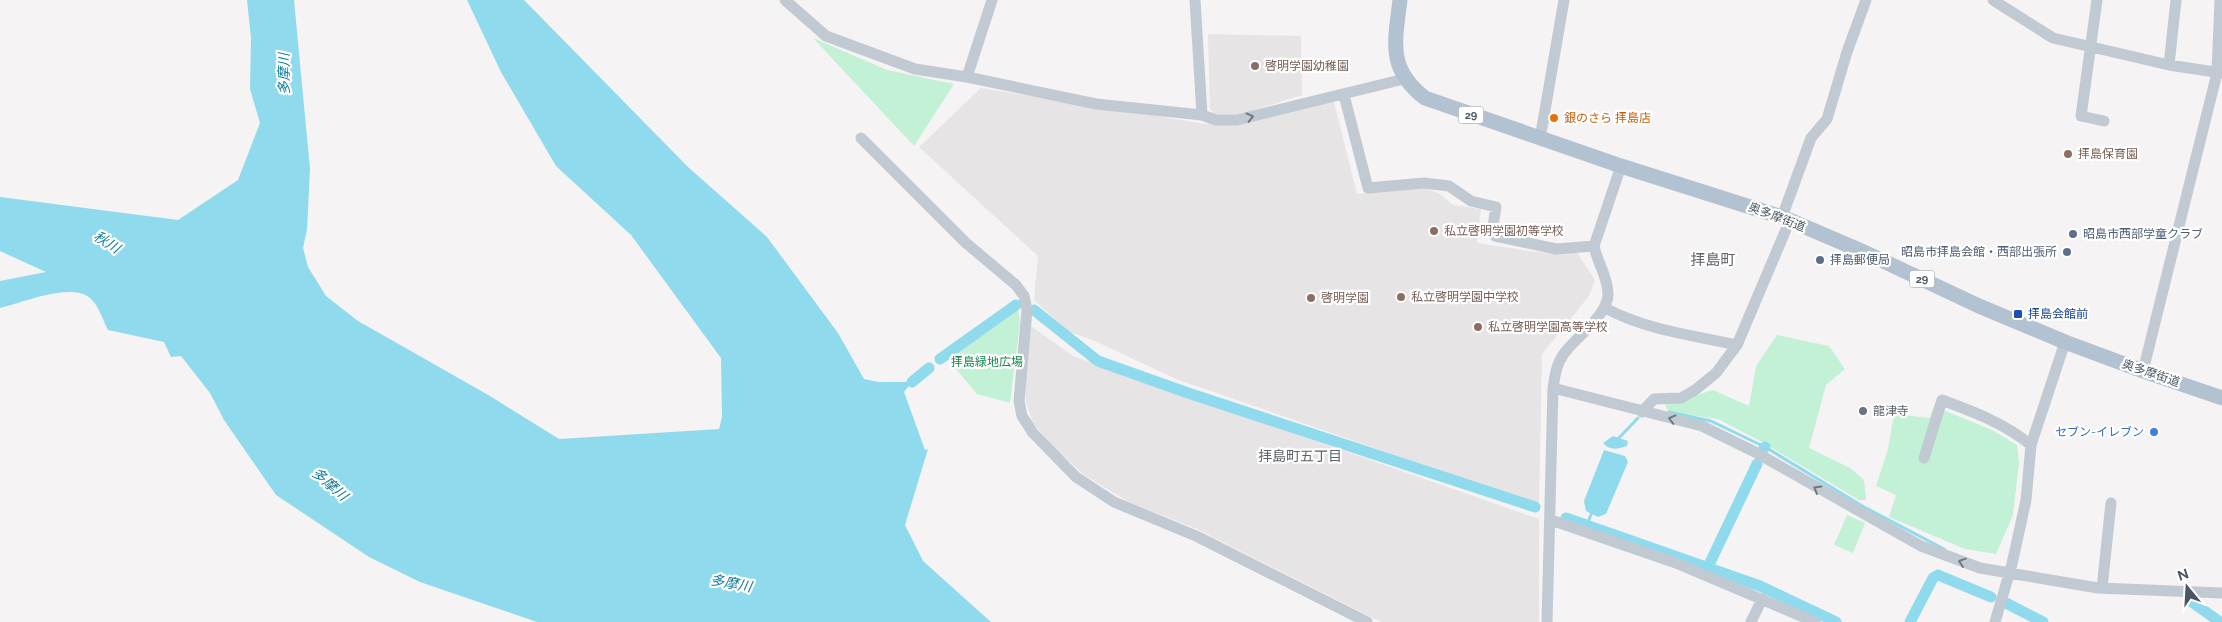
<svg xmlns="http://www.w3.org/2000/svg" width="2222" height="622" viewBox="0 0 2222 622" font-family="Raleway,'Noto Sans JP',sans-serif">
	<rect width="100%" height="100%" fill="#f5f3f3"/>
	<!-- education -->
	<path fill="#e6e4e5" d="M1208 34 1301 36 1302 95 1239 115 1215 114 1210 109Z
		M981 88 1206 124 1334 102 1357 194 1422 187 1438 193 1453 205 1481 209 1477 243 1550 254 1576 251 1595 280 1589 296 1542 354 1539 505 1176 379 1093 340 1069 332 1034 300 1038 256 919 147Z
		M1031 326 1073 356 1539 519V622H1381L1197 529 1131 503 1084 475 1050 443 1033 423 1026 402 1025 387Z"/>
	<!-- green -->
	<path fill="#c3f1d5" d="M813 38 887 70 954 84 914 146Z
		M1018 308 1020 322 1010 403 977 394 946 357Z
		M1777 335 1829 346 1845 369 1826 385 1809 448 1850 468 1864 480 1866 500H1859L1762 442 1718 419 1669 412 1665 405 1713 390 1749 406 1756 366Z
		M1933 408H1938L1992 430 2017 445 2019 463 2013 515 1996 554 1965 549 1889 517 1896 495 1876 486 1888 449 1894 414 1930 418Z
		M1847 515 1865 523 1853 553 1834 545Z"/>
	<!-- water -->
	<path fill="#90daee" d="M247 0H294L310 169 307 229 303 248 308 267 326 296 358 321 490 396 559 439 719 429 722 417 721 358 631 235 556 166 501 72 467 0H524L688 167 767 237 838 333 864 379 878 382H912L904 392 925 450 928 449 905 525 923 561 991 622H537L420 582 369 557 276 495 224 420 210 393 181 356 171 357 164 342 108 330C103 321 99 306 91 299 73 281 22 303 0 308V281L46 272 0 251V197L178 220 238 180 260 123 250 89 251 38Z
		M1613 436 1628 441 1627 446C1618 449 1610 451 1603 443Z
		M1604 450 1625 456 1628 462 1606 514 1598 517 1586 511 1584 501Z"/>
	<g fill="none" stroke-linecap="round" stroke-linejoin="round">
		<!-- stream -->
		<path stroke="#90daee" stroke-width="3" d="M1669 412 1711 421 1765 447 1864 507 1944 549
			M1617 440 1638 418
			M1587 525 1592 512"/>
		<!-- canal -->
		<path stroke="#90daee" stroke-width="11" d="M1034 310 1098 361 1188 393 1535 507
			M940 359 1016 305
			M912 382 929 368
			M1764 448 1765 447
			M1566 518 1760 586 1836 622
			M1708 567 1757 464
			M2002 601 2043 622
			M2192 602 2220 622
			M1910 622 1933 578 1938 575 1991 597"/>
		<!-- minor -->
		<path stroke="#c1cad2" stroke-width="11" d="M785 0 826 36 915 69 967 77 1096 104 1202 115 1216 120H1237L1404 79
			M1195 0 1202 115
			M1993 0 2053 38 2169 65 2222 73
			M2097 0 2081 116 2104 121
			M2169 65 2176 0
			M967 77 992 0
			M1344 95 1368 188 1424 183 1449 186 1471 201 1496 207 1492 232 1495 236 1556 249 1594 246
			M861 138 966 243 1016 285 1024 296 1027 310 1019 401 1022 416 1033 433 1076 477 1114 502 1196 536 1367 622
			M1540 139 1564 0
			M1782 217 1811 138 1827 119 1847 52 1866 0
			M1605 308C1646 330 1692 335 1737 345
			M2143 371 2217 73 2220 0
			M1553 388 1702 426 1755 452 1921 546 1980 568 2098 588 2222 593
			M1642 412 1654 399 1681 398 1695 390 1716 373 1737 345 1790 220
			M1924 458 1942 400C1974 412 2004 423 2031 445
			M1551 520 1676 563 1815 622
			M2102 588 2111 503
			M1547 622 1553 388C1555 376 1556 365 1563 355 1575 337 1608 316 1608 294 1608 277 1597 262 1594 246L1621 166
			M1751 622 1762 599
			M1995 622 2012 564 2026 500 2031 445 2065 342"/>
		<!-- major -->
		<path stroke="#b3c2d1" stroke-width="15" d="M1400 0C1395 42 1387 69 1425 98L1621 166 1782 217 1866 253 1979 306 2065 342 2143 371 2222 398"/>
	</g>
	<!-- one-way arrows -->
	<defs><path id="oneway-chevron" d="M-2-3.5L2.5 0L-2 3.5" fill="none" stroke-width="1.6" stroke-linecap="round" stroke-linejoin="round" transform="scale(1.25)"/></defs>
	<g stroke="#6e7983">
		<use href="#oneway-chevron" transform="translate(1250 117) rotate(-13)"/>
		<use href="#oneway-chevron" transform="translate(1672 419) rotate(-166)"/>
		<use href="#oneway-chevron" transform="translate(1817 489) rotate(-150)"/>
		<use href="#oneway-chevron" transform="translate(1962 562) rotate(-161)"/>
	</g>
	<!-- markers -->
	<g fill="#8d6e63" stroke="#fff" stroke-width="2">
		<circle cx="1255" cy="66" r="5"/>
		<circle cx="2068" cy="154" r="5"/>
		<circle cx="1434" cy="231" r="5"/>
		<circle cx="1401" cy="297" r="5"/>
		<circle cx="1311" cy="298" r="5"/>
		<circle cx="1478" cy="327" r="5"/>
	</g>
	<circle fill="#e8710a" stroke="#fff" stroke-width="2" cx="1554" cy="118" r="5"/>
	<g fill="#5c6f8a" stroke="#fff" stroke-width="2">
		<circle cx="2073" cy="234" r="5"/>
		<circle cx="2067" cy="252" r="5"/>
		<circle cx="1820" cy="260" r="5"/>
	</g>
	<rect fill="#1a4fb4" stroke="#fff" stroke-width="2" x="2013" y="309" width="10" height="10" rx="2.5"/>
	<circle fill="#6b7280" stroke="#fff" stroke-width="2" cx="1863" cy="411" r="5"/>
	<circle fill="#3f7fe0" stroke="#fff" stroke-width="2" cx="2154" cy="432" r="5"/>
	<g text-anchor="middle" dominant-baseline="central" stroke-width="4.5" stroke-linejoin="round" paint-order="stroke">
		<!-- shield labels -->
		<g fill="#fff" stroke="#808990" stroke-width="1">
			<rect x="1458.5" y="106.5" width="25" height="17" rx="4"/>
			<rect x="1909.5" y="270.5" width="25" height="17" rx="4"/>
		</g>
		<g font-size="11" font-weight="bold" fill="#4a5661">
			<text x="1471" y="115">29</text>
			<text x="1922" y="279">29</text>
		</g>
		<!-- education labels -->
		<g font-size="12" fill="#785e54" stroke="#fff" text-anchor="start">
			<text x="1265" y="66">啓明学園幼稚園</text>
			<text x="2078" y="154">拝島保育園</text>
			<text x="1444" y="231">私立啓明学園初等学校</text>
			<text x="1411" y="297">私立啓明学園中学校</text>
			<text x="1321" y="298">啓明学園</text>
			<text x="1488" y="327">私立啓明学園高等学校</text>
		</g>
		<!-- food labels -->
		<g font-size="12" fill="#c56008" stroke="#fff" text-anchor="start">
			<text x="1564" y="118">銀のさら 拝島店</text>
		</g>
		<!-- street labels -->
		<g font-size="12" fill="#4a5661" stroke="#fff">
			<text transform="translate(1777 217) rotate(21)">奥多摩街道</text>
			<text transform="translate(2151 373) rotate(19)">奥多摩街道</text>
		</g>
		<!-- service labels -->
		<g font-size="12" fill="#4e5e75" stroke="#fff" text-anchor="start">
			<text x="2083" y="234">昭島市西部学童クラブ</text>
			<text x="2057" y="252" text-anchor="end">昭島市拝島会館・西部出張所</text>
			<text x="1830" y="260">拝島郵便局</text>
		</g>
		<!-- transit labels -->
		<g font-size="12" fill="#164399" stroke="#fff" text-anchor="start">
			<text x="2028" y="314">拝島会館前</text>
		</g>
		<!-- park labels -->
		<g font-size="12" fill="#17864f" stroke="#fff">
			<text x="987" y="362">拝島緑地広場</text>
		</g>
		<!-- worship labels -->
		<g font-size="12" fill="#5b616d" stroke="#fff" text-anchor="start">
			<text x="1873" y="411">龍津寺</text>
		</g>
		<!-- shop labels -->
		<g font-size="12" fill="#366cbe" stroke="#fff" text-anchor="end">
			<text x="2144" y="432">セブン-イレブン</text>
		</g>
		<!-- water labels -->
		<g font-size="14" font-style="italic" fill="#0c7c9b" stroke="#fff">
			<text transform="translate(284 74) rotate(-91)">多摩川</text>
			<text transform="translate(107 242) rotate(32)">秋川</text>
			<text transform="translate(330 484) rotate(41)">多摩川</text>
			<text transform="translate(731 583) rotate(10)">多摩川</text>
		</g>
		<!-- neighbourhood labels -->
		<g font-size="14" fill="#5f6368" stroke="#fff">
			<text x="1300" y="456">拝島町五丁目</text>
		</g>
		<!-- quarter labels -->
		<g font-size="15" fill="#5f6368" stroke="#fff">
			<text x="1713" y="260">拝島町</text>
		</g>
	</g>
	<!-- north arrow -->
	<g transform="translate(2187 587) rotate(342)" stroke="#ffffff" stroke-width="4" paint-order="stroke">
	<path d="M0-4L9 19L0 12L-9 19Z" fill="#4a5661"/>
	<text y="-8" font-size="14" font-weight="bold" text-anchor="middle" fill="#4a5661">N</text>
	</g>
</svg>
